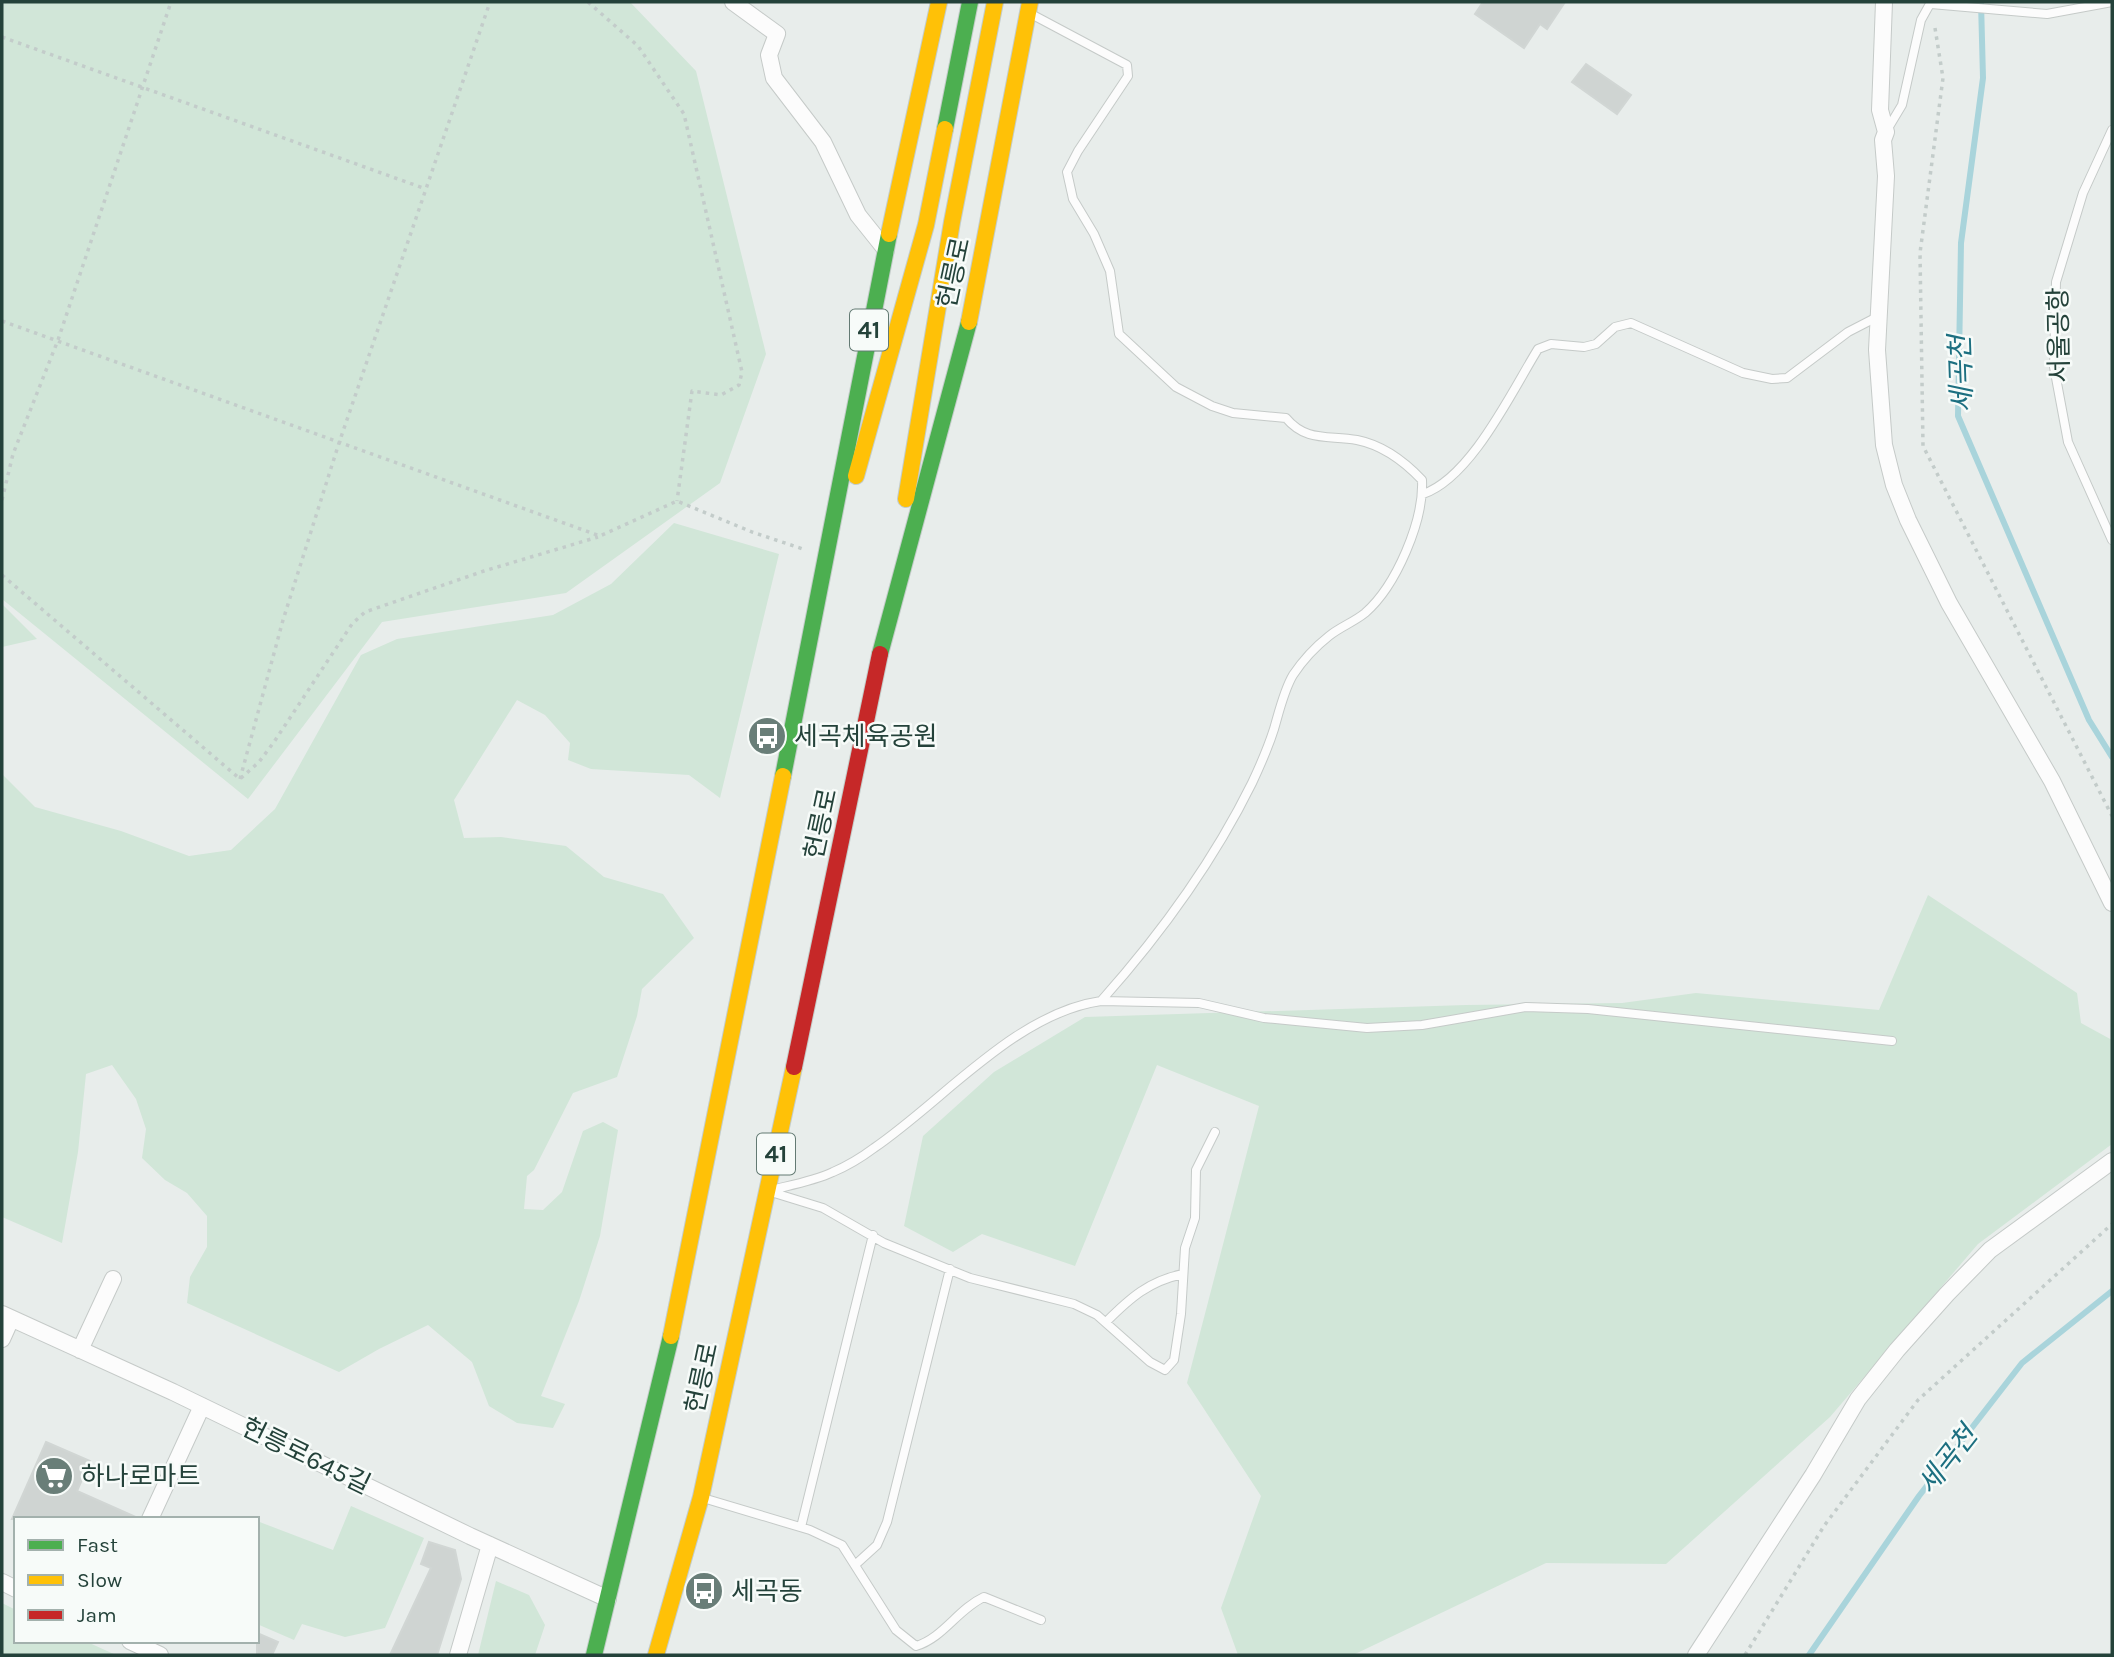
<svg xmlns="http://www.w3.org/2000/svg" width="2114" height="1657" viewBox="0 0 2114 1657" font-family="Karla,'Noto Sans KR',sans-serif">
	<rect width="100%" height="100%" fill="#e8edeb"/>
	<!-- green -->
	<path fill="#d1e6d8" d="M2 2H630L696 71 766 354 720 483 566 593 382 622 248 799 2 599Z
		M674 523 779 554 720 798 689 775 591 769 568 760 570 743 545 715 517 700 454 800 464 838 501 837 566 846 604 877 663 894 694 938 642 989 637 1016 617 1077 573 1093 534 1170 527 1176 524 1209 543 1210 562 1192 583 1131 603 1122 618 1130 600 1236 579 1301 541 1396 565 1404 553 1428 517 1423 489 1406 472 1362 428 1325 379 1349 339 1372 187 1303 190 1277 207 1247V1216L187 1193 165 1180 142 1158 146 1129 136 1099 112 1065 86 1074 78 1152 62 1243 2 1217V774L35 807 121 831 189 856 231 850 275 809 361 655 397 639 553 615 611 584Z
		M2 604 37 639 2 647Z
		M1928 895 2077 993 2081 1023 2112 1040V1144L1978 1244 1830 1417 1666 1564 1546 1563 1353 1655H1238L1221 1608 1261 1496 1187 1383 1259 1106 1157 1065 1075 1266 982 1234 953 1252 904 1226 923 1136 994 1072 1085 1017 1466 1005 1622 1003 1696 993 1879 1010Z
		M351 1506 424 1538 385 1628 345 1637 302 1624 294 1640 257 1624V1521L333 1550Z
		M496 1581 529 1595 545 1625 535 1655H478Z
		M2 1603 16 1610V1641H85L116 1655H2Z"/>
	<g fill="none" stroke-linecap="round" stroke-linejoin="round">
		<!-- stream -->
		<path stroke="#a9d4db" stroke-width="6" d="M1981 2 1983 78 1961 243 1958 416 2089 720 2112 757
			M1809 1655 1919 1496 2022 1363 2112 1291"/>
	</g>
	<!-- building -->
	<path fill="#cfd4d2" stroke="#d1d6d4" stroke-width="2" d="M1483 2H1565L1547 29 1540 24 1524 48 1475 14Z
		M1586 64 1631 95 1617 114 1572 82Z
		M46 1442 90 1461 77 1491 140 1519H12Z
		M429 1542 455 1550 461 1579 437 1655H390L431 1568 421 1564Z
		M257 1633 278 1642 272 1655H257Z"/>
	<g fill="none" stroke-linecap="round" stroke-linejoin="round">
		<defs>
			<path id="lane" d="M1931 4 2047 14 2112 2
				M1033 15 1127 65 1128 76 1078 151 1067 172 1073 199 1094 234 1110 271 1119 334 1176 387 1212 406 1233 413 1286 418C1306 442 1328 435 1357 440 1382 445 1405 462 1422 480 1424 521 1396 586 1365 613 1354 622 1340 627 1329 636 1315 647 1303 660 1293 675 1284 690 1279 712 1274 729 1268 748 1260 766 1252 783 1213 862 1159 936 1101 1001
				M1887 130 1902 105 1921 20 1931 2
				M2112 130 2083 193 2056 282 2054 367 2068 442 2112 540
				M1423 494C1471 478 1512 391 1538 349L1551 344 1584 347 1596 344 1615 327 1631 323 1743 373 1772 379 1787 378 1848 332 1879 316
				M771 1190C791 1185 814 1181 833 1172 847 1166 862 1157 874 1148 943 1101 1016 1013 1101 1001L1199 1003 1264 1018 1367 1028 1422 1025 1526 1007 1588 1009 1892 1041
				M771 1192 823 1208 884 1243 970 1278 1074 1304 1097 1315 1150 1362 1165 1370 1174 1360 1181 1314 1185 1248 1195 1218 1196 1170 1215 1132
				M1106 1322C1130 1298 1149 1281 1183 1274
				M703 1498 810 1530 842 1545 896 1630 916 1646C943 1638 958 1609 984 1597L1041 1620
				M801 1527 873 1235
				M855 1565 877 1545 887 1522 950 1269"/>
			<path id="street" d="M733 2 777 34 769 55 774 78 823 142 858 215 886 250
				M1884 2 1880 110 1886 132 1883 140 1886 176 1877 350 1884 445 1894 485 1908 520 1949 603 2052 781 2112 903
				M2 1314 173 1392 470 1536 608 1599
				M2 1339 11 1319
				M80 1350 113 1279
				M150 1519 202 1406
				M2 1582 16 1589
				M130 1641 160 1655
				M458 1655 490 1545
				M1696 1655 1813 1475 1858 1399 1897 1350 1947 1294 1990 1250 2112 1161"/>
			<path id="fast" d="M945 129 970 2
				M880 654 969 322
				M783 776 889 234
				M594 1655 671 1336"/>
			<path id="slow" d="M889 234 939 2
				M969 322 1030 2
				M856 476 926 225 945 129
				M906 499 952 222 995 2
				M671 1336 783 776
				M656 1655 701 1497 794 1067"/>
			<path id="jam" d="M794 1067 880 654"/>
		</defs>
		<!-- lane casing -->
		<use href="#lane" stroke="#c5cac8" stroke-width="10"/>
		<!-- street casing -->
		<use href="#street" stroke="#c5cac8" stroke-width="18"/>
		<!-- fast casing -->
		<use href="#fast" stroke="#c3ccc9" stroke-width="18"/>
		<!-- slow casing -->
		<use href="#slow" stroke="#c3ccc9" stroke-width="18"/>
		<!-- jam casing -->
		<use href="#jam" stroke="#c3ccc9" stroke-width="18"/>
		<!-- path -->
		<path stroke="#c3ccca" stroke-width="3.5" stroke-dasharray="3.5 5" stroke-linecap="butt" d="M588 2 638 46 684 114 742 372 739 385 721 395 692 391 677 501
			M1935 28 1943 78 1920 253 1923 446 2112 816
			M2 37 426 189
			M2 321 600 536 677 501 752 532 806 550
			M2 500 13 454 58 340 171 2
			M2 575 240 779 259 762 274 742 352 624 365 612 484 571 598 537
			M240 779 283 620 339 443 490 2
			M1745 1655 1824 1526 1918 1400 2112 1224"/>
		<!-- lane -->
		<use href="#lane" stroke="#fcfcfc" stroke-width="8"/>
		<!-- street -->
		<use href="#street" stroke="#fcfcfc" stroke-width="16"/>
		<!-- fast -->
		<use href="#fast" stroke="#4caf50" stroke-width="16"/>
		<!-- slow -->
		<use href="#slow" stroke="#ffc107" stroke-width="16"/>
		<!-- jam -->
		<use href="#jam" stroke="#c62828" stroke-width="16"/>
	</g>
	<!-- icons -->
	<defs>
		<symbol id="bus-disc" viewBox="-11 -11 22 22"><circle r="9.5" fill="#697e78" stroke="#f7fbf9"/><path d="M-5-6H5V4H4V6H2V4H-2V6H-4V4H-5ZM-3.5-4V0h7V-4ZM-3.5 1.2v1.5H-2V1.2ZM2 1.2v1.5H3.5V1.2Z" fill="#fff"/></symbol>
		<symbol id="supermarket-disc" viewBox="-11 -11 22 22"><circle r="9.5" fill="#697e78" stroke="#f7fbf9"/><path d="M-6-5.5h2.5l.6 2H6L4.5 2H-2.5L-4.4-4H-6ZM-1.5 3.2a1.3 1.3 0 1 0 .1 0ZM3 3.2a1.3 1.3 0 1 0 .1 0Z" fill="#fff"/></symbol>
	</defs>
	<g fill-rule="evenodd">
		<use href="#bus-disc" x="745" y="714" width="44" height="44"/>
		<use href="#supermarket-disc" x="32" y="1454" width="44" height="44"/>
		<use href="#bus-disc" x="682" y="1569" width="44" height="44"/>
	</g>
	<g text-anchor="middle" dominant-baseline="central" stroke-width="5" stroke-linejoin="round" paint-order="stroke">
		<!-- shield labels -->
		<g fill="#f7fbf9" stroke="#637a73" stroke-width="2">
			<rect x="850" y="309.5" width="38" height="41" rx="5"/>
			<rect x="757" y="1133.5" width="38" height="41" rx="5"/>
		</g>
		<g font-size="24" font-weight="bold" fill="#24423a">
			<text x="869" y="330">41</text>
			<text x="776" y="1154">41</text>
		</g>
		<!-- street labels -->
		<g font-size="26" fill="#24423a" stroke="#f7fbf9">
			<text transform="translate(954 273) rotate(-78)">헌릉로</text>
			<text transform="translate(2059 335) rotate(-91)">서울공항</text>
			<text transform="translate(821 824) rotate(-78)">헌릉로</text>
			<text transform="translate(702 1378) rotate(-78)">헌릉로</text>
			<text transform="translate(306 1456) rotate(26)">헌릉로645길</text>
		</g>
		<!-- poi labels -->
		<g font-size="26" fill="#24423a" stroke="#f7fbf9" text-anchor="start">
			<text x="794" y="736">세곡체육공원</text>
			<text x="81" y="1476">하나로마트</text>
			<text x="731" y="1591">세곡동</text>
		</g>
		<!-- water labels -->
		<g font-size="28" font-style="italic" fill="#1c6f80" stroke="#f7fbf9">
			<text transform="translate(1961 374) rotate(-92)">세곡천</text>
			<text transform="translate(1947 1460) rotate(-52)">세곡천</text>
		</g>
	</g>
	<!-- border -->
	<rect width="2114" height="1657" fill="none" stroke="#24423a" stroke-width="7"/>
	<!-- legend -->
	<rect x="14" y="1517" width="245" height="126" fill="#f7fbf9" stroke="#a3b1ad" stroke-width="2"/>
	<rect x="28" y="1540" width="35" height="10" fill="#4caf50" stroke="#a3b1ad" stroke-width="2"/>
	<text x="77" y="1552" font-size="21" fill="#24423a">Fast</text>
	<rect x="28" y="1575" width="35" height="10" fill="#ffc107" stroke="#a3b1ad" stroke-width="2"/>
	<text x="77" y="1587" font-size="21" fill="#24423a">Slow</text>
	<rect x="28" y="1610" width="35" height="10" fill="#c62828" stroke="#a3b1ad" stroke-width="2"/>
	<text x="77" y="1622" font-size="21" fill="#24423a">Jam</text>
</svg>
